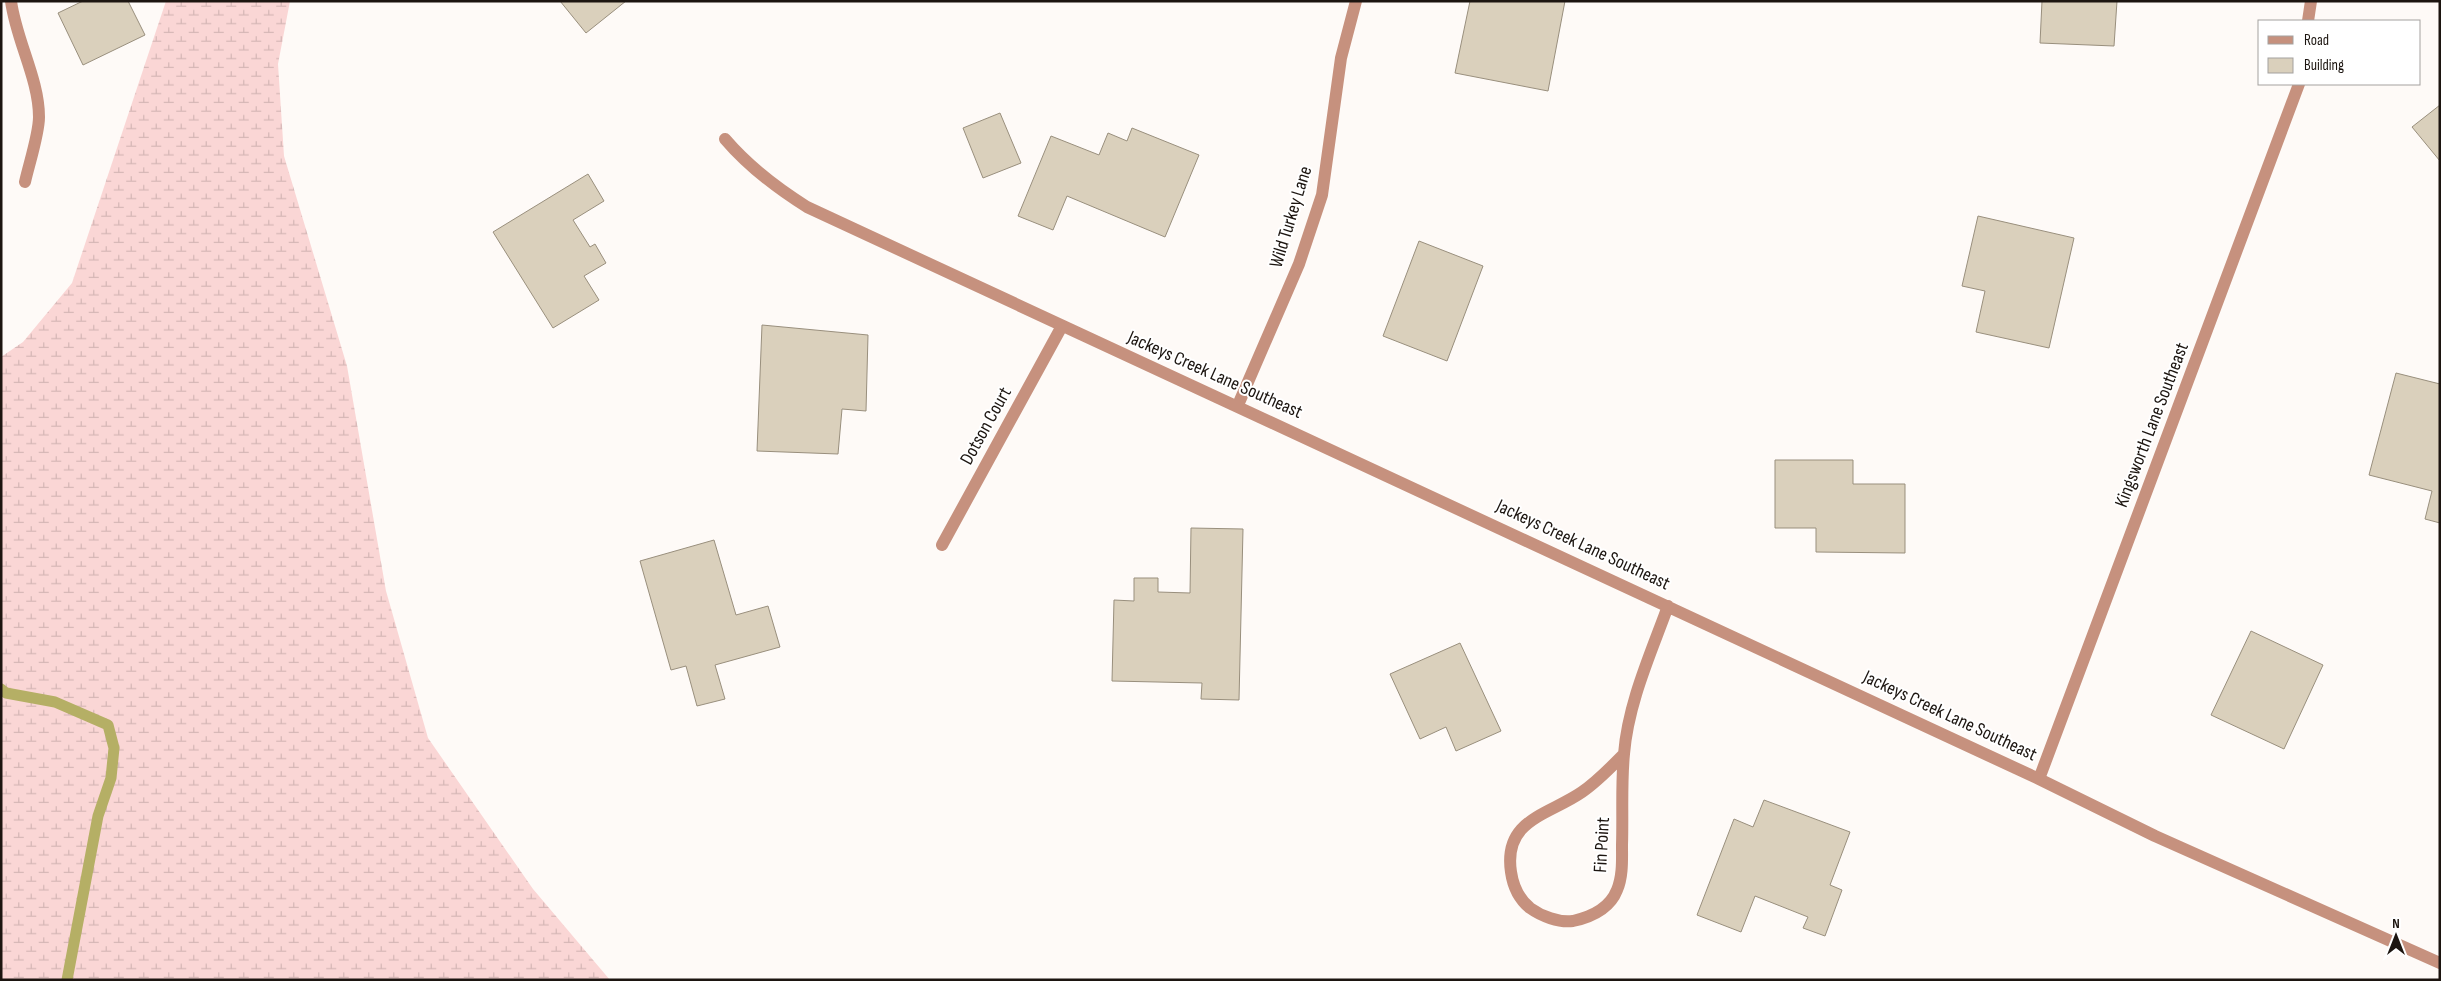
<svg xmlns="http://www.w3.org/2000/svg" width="2441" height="981" viewBox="0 0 2441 981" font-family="'Sofia Sans Condensed',sans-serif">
	<defs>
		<pattern id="wetland-marsh" width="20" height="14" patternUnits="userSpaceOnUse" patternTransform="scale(1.25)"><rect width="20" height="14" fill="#fad6d5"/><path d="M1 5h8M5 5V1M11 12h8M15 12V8" fill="none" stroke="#d6b7b6"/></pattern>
	</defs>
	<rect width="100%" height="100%" fill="#fefaf7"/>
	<!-- wetland -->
	<path fill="url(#wetland-marsh)" d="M166 1H290L278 64 284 156 347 366 386 591 428 738 533 889 610 980H1V357L23 342 72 283Z"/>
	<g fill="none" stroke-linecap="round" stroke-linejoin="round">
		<!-- stream -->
		<path stroke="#b5af65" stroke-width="11" d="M1 689 6 693 55 702 108 725 114 748 111 778 98 816 67 980"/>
	</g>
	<!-- building -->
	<path fill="#dad0bc" stroke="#998f7d" d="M83 1H128L145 35 83 65 58 13Z
		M560 1H626L586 33Z
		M1470 1H1565L1548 91 1455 73Z
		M2042 1H2117L2114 46 2040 43Z
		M2440 105V161L2412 127Z
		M1000 113 1021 163 983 178 963 128Z
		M1132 128 1199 155 1165 237 1067 196 1053 230 1018 216 1051 136 1099 155 1108 133 1127 141Z
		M588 174 604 201 573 220 590 247 595 244 606 263 584 276 599 300 553 328 493 232Z
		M1978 216 2074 238 2049 348 1976 332 1985 291 1962 286Z
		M1419 241 1483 266 1447 361 1383 336Z
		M762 325 868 335 866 411 842 409 838 454 757 451Z
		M2396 373 2440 384V523L2425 519 2432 491 2369 475Z
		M1775 460H1853V484H1905V553L1816 552V528H1775Z
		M1191 528 1243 529 1239 700 1201 699 1202 683 1112 681 1114 600 1134 601V578H1158V592L1190 593Z
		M714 540 736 615 768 606 780 647 715 665 725 699 697 706 686 666 671 670 640 561Z
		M2251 631 2323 665 2284 749 2211 715Z
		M1460 643 1501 731 1456 751 1446 727 1420 739 1390 674Z
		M1764 800 1850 832 1830 885 1842 890 1825 936 1803 928 1808 917 1755 896 1741 932 1697 915 1734 819 1753 827Z"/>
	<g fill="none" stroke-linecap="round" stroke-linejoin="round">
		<!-- service -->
		<path stroke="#c6917e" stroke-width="12" d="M11 1C16 40 39 79 39 117 39 134 29 164 25 182"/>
		<!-- minor -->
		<path stroke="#c6917e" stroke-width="12" d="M2308 21 2311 1
			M725 139C749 167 775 187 807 207L2039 779 2155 836 2440 963
			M1238 405 1299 264 1322 195 1341 58 1356 1
			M942 545 1062 326
			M1624 754C1610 768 1598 781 1582 792 1549 815 1503 819 1511 872 1513 886 1519 899 1530 908 1541 916 1559 923 1573 921 1591 917 1610 908 1617 890 1623 876 1622 859 1622 845 1623 815 1621 784 1624 754 1628 703 1651 653 1668 606
			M2039 779 2299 84"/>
	</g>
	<g text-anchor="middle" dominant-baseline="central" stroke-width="4" stroke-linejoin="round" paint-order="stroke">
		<!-- street labels -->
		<g font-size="19" fill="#1c1510" stroke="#fff">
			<text transform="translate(1291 217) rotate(-73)">Wild Turkey Lane</text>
			<text transform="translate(1215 375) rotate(24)">Jackeys Creek Lane Southeast</text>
			<text transform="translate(2152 425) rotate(-69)">Kingsworth Lane Southeast</text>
			<text transform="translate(986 426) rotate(-61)">Dotson Court</text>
			<text transform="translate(1583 545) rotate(25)">Jackeys Creek Lane Southeast</text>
			<text transform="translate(1950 716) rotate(25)">Jackeys Creek Lane Southeast</text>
			<text transform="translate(1602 845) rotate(-87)">Fin Point</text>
		</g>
	</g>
	<!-- border -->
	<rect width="2441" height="981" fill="none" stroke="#1c1510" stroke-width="5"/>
	<!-- legend -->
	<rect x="2258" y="20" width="162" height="65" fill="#ffffff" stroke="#a4a19f"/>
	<rect x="2268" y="36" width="25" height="8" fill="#c6917e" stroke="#a4a19f"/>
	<text x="2304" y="45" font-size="15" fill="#1c1510">Road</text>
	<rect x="2268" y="58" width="25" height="15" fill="#dad0bc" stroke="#a4a19f"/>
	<text x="2304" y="70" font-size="15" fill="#1c1510">Building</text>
	<!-- north arrow -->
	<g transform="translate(2396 936)" stroke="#ffffff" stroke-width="4" paint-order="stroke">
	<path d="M0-4L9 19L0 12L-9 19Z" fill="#1c1510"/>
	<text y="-8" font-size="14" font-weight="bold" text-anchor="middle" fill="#1c1510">N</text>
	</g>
</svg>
